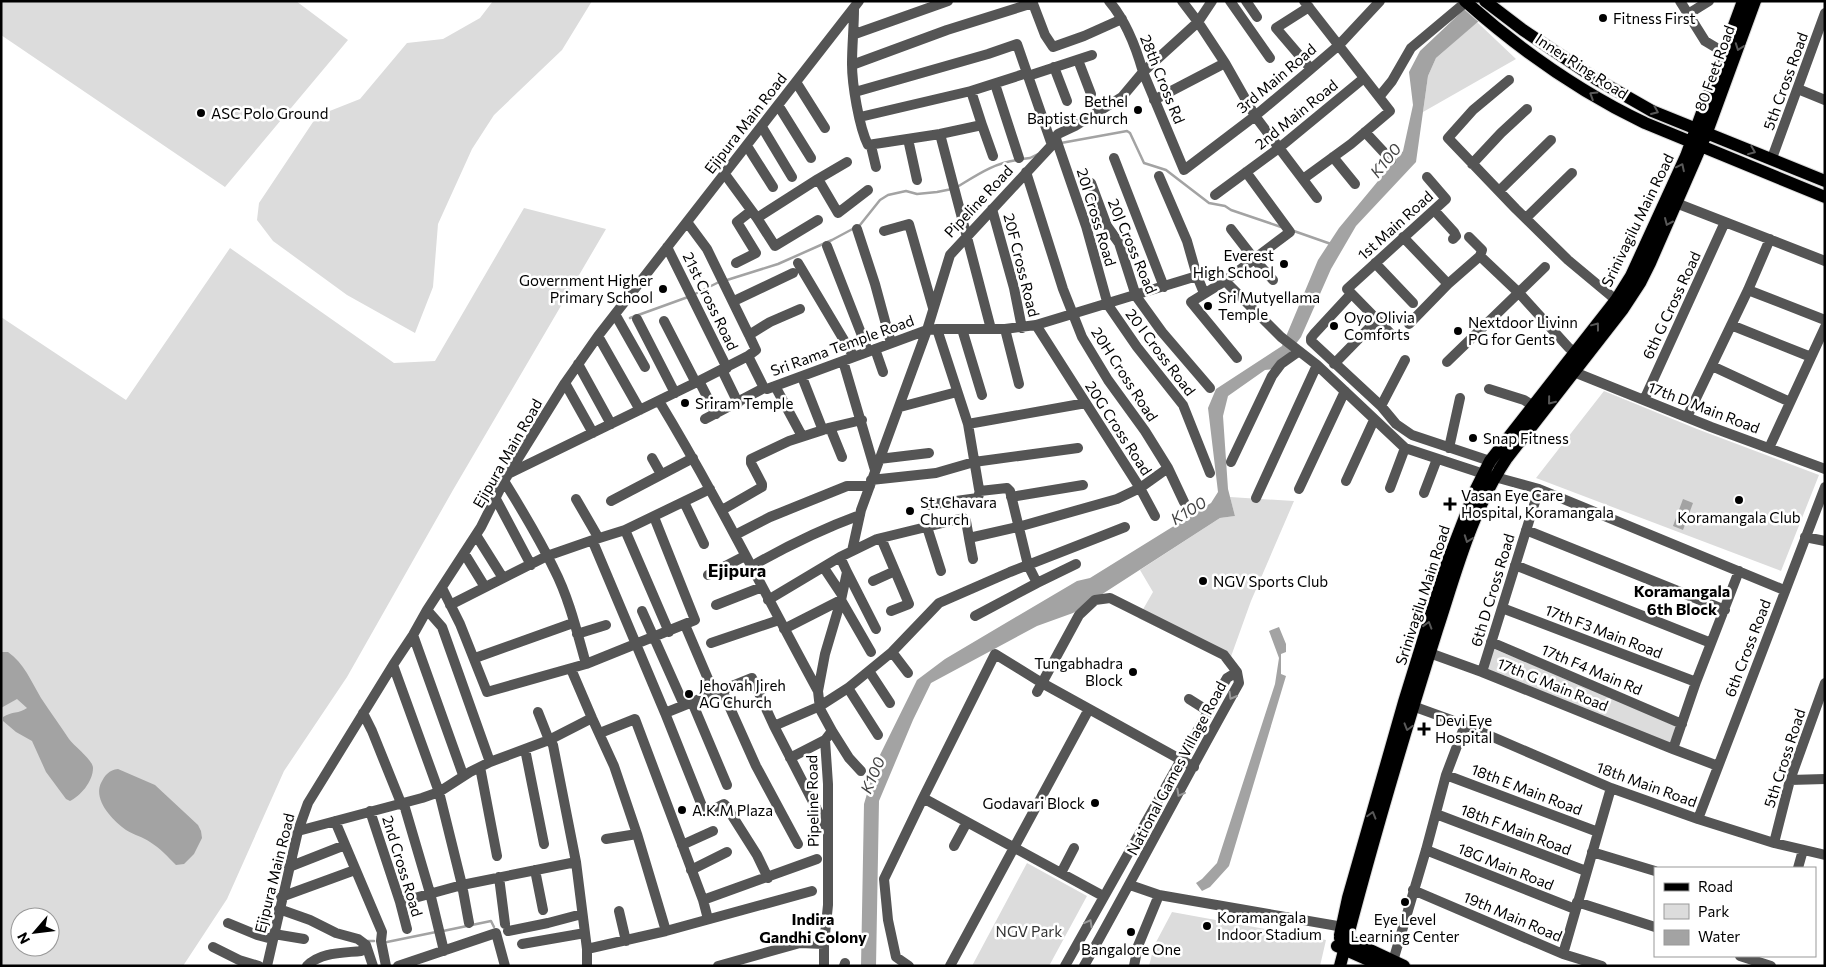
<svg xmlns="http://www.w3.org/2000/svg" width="1826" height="967" viewBox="0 0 1826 967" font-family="Commissioner,sans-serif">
	<rect width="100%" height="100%" fill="#fff"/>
	<!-- green -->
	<path fill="#dcdcdc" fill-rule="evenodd" d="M1 1H296L348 40 225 187 1 35Z
		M493 1H592L562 50 494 115 472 149 438 224 433 287 415 333 347 295 273 241 257 220 259 203 317 116 360 99 407 43 443 39 480 18Z
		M1477 22 1516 59 1423 112 1428 76 1436 58Z
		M524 208 606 229 453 490 347 677 284 771 227 899 183 966H1V317L126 400 230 248 394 363 435 361ZM20 917H50V947H20Z
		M1604 391 1697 429 1819 475 1781 571 1536 478Z
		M1230 497 1294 501 1251 601 1229 662 1138 618 1153 592 1140 570 1220 518 1235 516Z
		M1494 649 1677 724 1670 744 1486 669Z
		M1027 863 1087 896 1049 966H972Z
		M1172 912 1326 940 1320 966H1149L1154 946Z"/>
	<!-- water -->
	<path fill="#a3a3a3" d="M1473 1H1502L1436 58 1428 76 1416 162 1356 226 1331 269 1301 337 1289 353 1273 369 1265 370 1228 396 1223 416 1228 489 1235 516 1220 518 1073 613 1037 626 931 683 913 720 879 801 876 966H861L864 804 876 763 917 680 945 659 1077 581 1090 578 1211 503 1218 492 1208 408 1216 389 1282 346 1318 260 1339 228 1403 151 1413 105 1409 72 1420 51Z
		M1683 499 1693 503 1683 530 1673 526Z
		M1279 627 1286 644V652L1281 654V674L1286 676 1229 866 1210 887 1202 891 1196 883 1202 879 1217 863 1275 684 1279 658 1269 631Z
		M1 652H8C24 663 31 681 41 698 50 712 60 725 69 739 75 747 93 760 93 768 93 782 80 796 70 801L66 799 46 772 32 741 16 732 3 721V717C12 711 19 714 27 708L17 699 1 708Z
		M118 769 155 785 198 825 201 831 202 838 194 854 184 864 176 865C168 857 160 848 150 842 143 837 134 835 126 830 112 820 93 800 101 783 105 775 109 770 118 769Z"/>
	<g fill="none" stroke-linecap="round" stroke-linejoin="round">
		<!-- stream -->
		<path stroke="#a3a3a3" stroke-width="2.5" d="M1061 143 1127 131 1130 133 1144 163 1166 170 1209 203 1225 206 1231 210 1281 227
			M1022 159 1030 158 1038 154
			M957 187C977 175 994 163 1017 160
			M1291 230 1331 244
			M727 280 778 264 832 240 860 225 880 200 888 195 906 191 917 194 937 192 952 189
			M693 295 719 282
			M630 318 688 297
			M443 931 491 921 494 927
			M368 941H374
			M387 942 436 932"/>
		<defs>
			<path id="major" d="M1465 1C1519 49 1580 92 1645 123L1825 197
				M1485 1 1523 30 1596 79 1652 111 1825 181
				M1340 935 1348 898 1404 702 1446 566 1475 491 1490 461 1616 300 1631 276 1686 156 1743 1
				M1340 938 1355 943 1404 966
				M1337 946 1382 966
				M1340 966C1369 853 1402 741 1437 630 1456 572 1472 510 1507 458L1623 309 1640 283 1650 263 1695 160 1707 132 1755 1"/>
		</defs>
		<!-- major casing -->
		<use href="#major" stroke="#dbdbdb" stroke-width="14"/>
		<!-- minor -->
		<path stroke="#555" stroke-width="10" d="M1032 1 1045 35 1053 47 1084 36 1122 19
			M1109 1C1126 21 1136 47 1143 72L1184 170 1255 116 1304 75 1339 45 1380 1
			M1182 1 1198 22 1225 63 1255 116 1317 198
			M1230 1 1270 58
			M1246 1 1257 17
			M1680 1 1705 41 1725 53
			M1309 7 1276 28 1311 69
			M854 9C854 27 852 45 852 64 852 84 859 127 868 145L940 134 982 125 971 91
			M1688 14 1709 1
			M855 34 948 1
			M1078 60 1091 94
			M852 65 947 30 1033 3
			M1054 67 1067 101
			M1028 76 1092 55
			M1509 80 1473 110 1448 138 1516 209 1568 260 1616 300
			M796 82 825 128
			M995 84 1019 158
			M1798 89 1825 100
			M855 92 988 54 1017 44 1052 145
			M1379 97 1392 81 1411 48 1466 2
			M1154 100 1225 63
			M778 105 811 158
			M860 117 971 91 1027 73
			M982 125 993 156
			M762 127 792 177
			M1365 132 1391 160
			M940 134 991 329
			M908 139 917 180
			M1056 139 1086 226 1108 305 1137 347 1183 405 1210 473
			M747 146 773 187
			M871 146 876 167
			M1333 157 1355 184
			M1114 158 1164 287
			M1772 158 1825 13
			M1472 164 1501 133 1527 109
			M1026 172 1063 289 1082 337 1108 380 1145 431 1168 468 1184 502
			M724 173 757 218 818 179 838 213 868 190
			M1159 176 1187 241 1197 276 1204 293
			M818 179 847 162
			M1303 179 1351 144 1390 111 1304 1
			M1091 183 1107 226 1119 243 1136 296 1162 332 1210 388
			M1499 191 1551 140
			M1215 195 1279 148 1364 78
			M1676 203 1825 261
			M992 209 1014 288 1022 328
			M1434 210 1454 232 1456 236 1453 239
			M757 218 775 246 818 220
			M1526 218 1572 173
			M687 222 707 249 749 335 770 322 800 309
			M857 229 875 284 891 343
			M1231 229 1255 260 1273 280
			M884 231 909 224 933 308
			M1403 237 1448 284
			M827 246 868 351
			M667 247 727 368
			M1480 256 1519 293 1569 348 1576 352
			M736 263 756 253 737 222 751 211
			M798 263 854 357
			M1375 263 1413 303
			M1225 281 1281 337 1317 365 1405 448 1484 474 1539 489 1784 590
			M1748 290 1825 320
			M1351 294 1314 334 1311 338V341L1381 406 1396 424 1412 435 1496 463
			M734 301 793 273
			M615 314 645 367
			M637 319 675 393
			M664 321 696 383
			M1409 324 1448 284 1480 256 1482 250 1469 237
			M1731 325 1811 357
			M937 329 968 424 979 489 980 491 1007 488 1010 491 1028 565 1037 583
			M962 329 982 395
			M1005 329 1019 384
			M1392 335 1347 289 1446 199 1427 177
			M598 336 640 410
			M875 349 883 372
			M748 356 756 350 749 335
			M1237 358 1191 302 1225 281 1290 232 1246 172
			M843 361 875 470
			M1447 362 1545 267
			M578 364 611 424
			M1334 364 1377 320
			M1712 366 1790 402
			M722 370 738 403
			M1574 372 1711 427 1825 469
			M802 377 822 428 831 430 842 457
			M699 381 716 414
			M565 383 593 433
			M775 386 802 436
			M1489 389 1524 400 1532 405
			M1644 400 1725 222
			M659 401C716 495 765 594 818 691
			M1381 406 1405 360
			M900 407 957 392
			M1687 417 1748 290 1770 239
			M705 419 764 388
			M968 424 1086 403
			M828 428 862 420
			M1449 448 1460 398
			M1769 448 1825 327
			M652 458 661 474
			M879 459 929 453
			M1231 462 1272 376 1281 364 1298 352
			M510 473 699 381 748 356 764 388 767 389 927 330 937 329H1005L1036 325 1197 276
			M871 480 936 473 974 462 1078 448
			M504 481C522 510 539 538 554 569 569 598 577 632 586 664
			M1346 481 1374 420
			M1390 488 1405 448
			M1299 489 1345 391
			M1424 493 1437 459
			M1011 497 1083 485
			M1256 498 1317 365
			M496 499 531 565
			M576 499 598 537
			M611 501 693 458
			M684 502 704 544
			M927 505 978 498 980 490
			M722 510 762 487V484L751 463V459L789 441 823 430
			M1155 516 1140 488 1168 468
			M927 527 941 571
			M625 530 593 540V542L665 713
			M1526 530 1725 610
			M476 535 503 578
			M735 535 770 517 847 486H870
			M1805 537 1825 541
			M881 538 909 604 891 611
			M969 538 973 559
			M852 551 861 510 927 330 950 255 1052 145 1058 134 1075 126 1122 97 1143 72 1198 22 1212 1
			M464 553 485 587
			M1515 565 1711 643
			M752 566C787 546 822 529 860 515
			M824 568 842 595
			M847 572 876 629
			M708 575 745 556
			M873 581 895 571
			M442 588 460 624 487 692 586 664 695 620 654 517
			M768 600 840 557 877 539 963 518 966 521 969 538 1018 527 1117 499 1140 488 1036 325
			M450 605 547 556 593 540
			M716 605 762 587
			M1502 608 1696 682
			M427 610 442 627 490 762
			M642 611 684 705
			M975 616 1037 583 1076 564
			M685 625 714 693
			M784 629 841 600 871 652
			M669 632 625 530 710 489
			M577 634 606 625
			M413 635 462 772 465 775
			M1491 642 1682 724
			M711 643 779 620
			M1424 651 1482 672 1673 749 1718 766
			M892 652 908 673
			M475 658 573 623
			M393 665 439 792 462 885 469 923
			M571 669 592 718 614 766 637 834 666 931
			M869 671 890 703
			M1482 672 1539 489
			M848 688 878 735
			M722 690 756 766 798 844
			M1037 692 1042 683 995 654 923 798 1103 896
			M1189 699 1208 711
			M692 702 727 785
			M1407 704 1465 725 1611 788 1698 819 1774 843 1825 855
			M538 712 549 740 553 745 576 862 587 949V966
			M363 713 372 731 401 803 405 808 430 893 444 951
			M774 726 820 706 848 688 892 652 939 603 1010 572 1125 527
			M832 731 849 758 861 771
			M600 733 635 719 703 900 708 919
			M525 749 544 844
			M1673 749 1696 682 1739 571
			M790 758 825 740
			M480 767 497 856
			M1446 775 1598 832
			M1790 780 1825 779
			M370 811 400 902 407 929
			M1436 814 1586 871
			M1698 819 1825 487
			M335 821 382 932 381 941 386 966
			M298 831 422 798 439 792 470 772 490 762 549 740 592 718
			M606 839 637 834
			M1774 843 1790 780 1825 683
			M682 845 713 831
			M954 846 967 822
			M1426 850 1575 909
			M1592 852 1655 871
			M289 867 345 845
			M1798 868 1803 850
			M535 870 543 910
			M691 870 727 852
			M1061 873 1074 848
			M499 877 505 924
			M768 878 757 855 726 806 724 804 706 813 704 811 665 713 752 678 774 726 827 829
			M1130 885 1159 895 1349 928
			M1413 890 1563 954 1602 966
			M281 897 355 870
			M703 900 817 859
			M400 902 462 885 576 862
			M1577 902 1655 927
			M279 909 310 920 336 933 358 939 366 945 373 966
			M619 911 626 941
			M228 923 257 935 272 939
			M508 931 548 923 582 914
			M274 934 304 939
			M522 944 585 933
			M213 947 239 960 259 966
			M587 949 666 931 812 891
			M1563 954 1611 788
			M1740 956 1771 966
			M1393 961 1426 850 1446 775 1465 725
			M267 966 298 831 308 803 393 665 413 635 427 610 481 527 504 481 565 383 598 336 859 1
			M307 966C320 952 343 953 361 951L366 945
			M398 966 496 933 505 966
			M718 966 800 943 824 944
			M824 966V944L828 905V784L825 740 832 731 820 709 818 691 825 654 841 600 847 572 840 557
			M844 966 845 963
			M909 966 896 957 888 920 884 879 923 798
			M950 966 1089 709
			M1065 966 1227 678 1237 672
			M1084 966C1137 872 1186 777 1239 683L1237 672 1224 655 1110 598 1095 600 1079 615 1042 683 1194 767
			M1134 966 1138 946 1159 895"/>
		<!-- major -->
		<use href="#major" stroke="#000" stroke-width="12"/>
	</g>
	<!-- one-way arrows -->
	<defs><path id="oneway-chevron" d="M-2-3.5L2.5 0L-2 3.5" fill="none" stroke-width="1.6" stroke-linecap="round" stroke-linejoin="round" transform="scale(1.25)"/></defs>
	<g stroke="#595959">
		<use href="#oneway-chevron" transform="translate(1739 47) rotate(110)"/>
		<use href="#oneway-chevron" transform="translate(1593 95) rotate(-148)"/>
		<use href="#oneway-chevron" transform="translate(1655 111) rotate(23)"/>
		<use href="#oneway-chevron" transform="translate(1752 151) rotate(22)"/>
		<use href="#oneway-chevron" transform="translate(1681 167) rotate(-64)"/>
		<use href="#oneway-chevron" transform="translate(1668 222) rotate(114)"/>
		<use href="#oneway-chevron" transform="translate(1596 326) rotate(-53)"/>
		<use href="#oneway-chevron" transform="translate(1551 401) rotate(129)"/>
		<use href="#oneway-chevron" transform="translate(1468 539) rotate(110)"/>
		<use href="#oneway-chevron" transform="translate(1428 625) rotate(-73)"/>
		<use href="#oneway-chevron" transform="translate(1408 727) rotate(106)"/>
		<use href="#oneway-chevron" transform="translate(1372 815) rotate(-74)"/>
	</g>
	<g stroke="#999">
		<use href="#oneway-chevron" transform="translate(1232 696) rotate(120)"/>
		<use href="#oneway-chevron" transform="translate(1180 793) rotate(119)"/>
		<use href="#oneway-chevron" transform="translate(1089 923) rotate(-61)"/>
	</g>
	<!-- markers -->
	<g fill="#000" stroke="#fff" stroke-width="2">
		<circle cx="1603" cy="18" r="5"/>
		<circle cx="1138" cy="110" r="5"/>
		<circle cx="201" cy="113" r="5"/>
		<circle cx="1284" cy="264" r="5"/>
		<circle cx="663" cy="289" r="5"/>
		<circle cx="1208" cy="306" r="5"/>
		<circle cx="1334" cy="326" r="5"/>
		<circle cx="1458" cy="331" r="5"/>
		<circle cx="685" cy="403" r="5"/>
		<circle cx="1473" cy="438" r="5"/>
		<circle cx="1739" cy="500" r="5"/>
		<path d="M1447.5 496.5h5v5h5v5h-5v5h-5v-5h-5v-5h5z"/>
		<circle cx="910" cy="511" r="5"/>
		<circle cx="1203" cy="581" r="5"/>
		<circle cx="1133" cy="672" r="5"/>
		<circle cx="689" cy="694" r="5"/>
		<path d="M1421.5 721.5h5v5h5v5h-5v5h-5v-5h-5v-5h5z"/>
		<circle cx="1095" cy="803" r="5"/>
		<circle cx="682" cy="810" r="5"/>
		<circle cx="1405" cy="902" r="5"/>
		<circle cx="1207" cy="926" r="5"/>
		<circle cx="1131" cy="932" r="5"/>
	</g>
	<g text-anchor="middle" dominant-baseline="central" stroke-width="5" stroke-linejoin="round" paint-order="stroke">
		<!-- poi labels -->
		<g font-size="15" fill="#000" stroke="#fff" text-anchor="start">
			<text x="1613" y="18">Fitness First</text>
			<text x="1128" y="101" text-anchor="end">Bethel<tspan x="1128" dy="17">Baptist Church</tspan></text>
			<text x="211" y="113">ASC Polo Ground</text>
			<text x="1274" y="255" text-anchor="end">Everest<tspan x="1274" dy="17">High School</tspan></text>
			<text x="653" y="280" text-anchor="end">Government Higher<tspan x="653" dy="17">Primary School</tspan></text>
			<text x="1218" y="297">Sri Mutyellama<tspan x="1218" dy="17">Temple</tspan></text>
			<text x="1344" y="317">Oyo Olivia<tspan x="1344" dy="17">Comforts</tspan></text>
			<text x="1468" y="322">Nextdoor Livinn<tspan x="1468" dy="17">PG for Gents</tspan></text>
			<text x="695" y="403">Sriram Temple</text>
			<text x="1483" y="438">Snap Fitness</text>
			<text x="1461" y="495">Vasan Eye Care<tspan x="1461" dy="17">Hospital, Koramangala</tspan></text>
			<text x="920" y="502">St. Chavara<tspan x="920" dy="17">Church</tspan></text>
			<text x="1739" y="517" text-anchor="middle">Koramangala Club</text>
			<text x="1213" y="581">NGV Sports Club</text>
			<text x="1123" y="663" text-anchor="end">Tungabhadra<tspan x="1123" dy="17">Block</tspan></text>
			<text x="699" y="685">Jehovah Jireh<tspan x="699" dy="17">AG Church</tspan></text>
			<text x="1435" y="720">Devi Eye<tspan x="1435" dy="17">Hospital</tspan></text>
			<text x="1085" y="803" text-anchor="end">Godavari Block</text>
			<text x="692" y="810">A.K.M Plaza</text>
			<text x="1217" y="917">Koramangala<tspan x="1217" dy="17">Indoor Stadium</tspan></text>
			<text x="1405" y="919" text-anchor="middle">Eye Level<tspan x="1405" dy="17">Learning Center</tspan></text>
			<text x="1131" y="949" text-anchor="middle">Bangalore One</text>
		</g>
		<!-- street labels -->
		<g font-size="15" fill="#000" stroke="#fff">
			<text transform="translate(1582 66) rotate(33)">Inner Ring Road</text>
			<text transform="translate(1714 68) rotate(-70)">80 Feet Road</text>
			<text transform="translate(1276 78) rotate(-40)">3rd Main Road</text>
			<text transform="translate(1163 79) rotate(68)">28th Cross Rd</text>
			<text transform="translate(1785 81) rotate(-70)">5th Cross Road</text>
			<text transform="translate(1296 114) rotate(-39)">2nd Main Road</text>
			<text transform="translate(745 123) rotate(-52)">Ejipura Main Road</text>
			<text transform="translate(978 201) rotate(-47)">Pipeline Road</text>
			<text transform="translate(1097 217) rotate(73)">20I Cross Road</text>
			<text transform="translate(1637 220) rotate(-64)">Srinivagilu Main Road</text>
			<text transform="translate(1395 225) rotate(-42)">1st Main Road</text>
			<text transform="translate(1133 246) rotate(67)">20J Cross Road</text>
			<text transform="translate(1022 265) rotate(76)">20F Cross Road</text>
			<text transform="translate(711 301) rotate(64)">21st Cross Road</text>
			<text transform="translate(1671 305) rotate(-65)">6th G Cross Road</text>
			<text transform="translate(842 345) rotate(-20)">Sri Rama Temple Road</text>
			<text transform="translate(1161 352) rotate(53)">20 I Cross Road</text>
			<text transform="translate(1125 374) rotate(57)">20H Cross Road</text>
			<text transform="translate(1704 407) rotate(21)">17th D Main Road</text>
			<text transform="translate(1119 428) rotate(57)">20G Cross Road</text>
			<text transform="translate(507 453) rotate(-60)">Ejipura Main Road</text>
			<text transform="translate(1492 590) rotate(-73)">6th D Cross Road</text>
			<text transform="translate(1422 595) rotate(-72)">Srinivagilu Main Road</text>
			<text transform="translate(1604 631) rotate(21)">17th F3 Main Road</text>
			<text transform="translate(1747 648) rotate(-69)">6th Cross Road</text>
			<text transform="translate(1592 669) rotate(23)">17th F4 Main Rd</text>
			<text transform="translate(1553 684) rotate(22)">17th G Main Road</text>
			<text transform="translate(1784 758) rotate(-72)">5th Cross Road</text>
			<text transform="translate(1176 768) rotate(-62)">National Games Village Road</text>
			<text transform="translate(1647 784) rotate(20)">18th Main Road</text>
			<text transform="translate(1527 789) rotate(21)">18th E Main Road</text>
			<text transform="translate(812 801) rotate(-91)">Pipeline Road</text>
			<text transform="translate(1516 829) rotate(21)">18th F Main Road</text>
			<text transform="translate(403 866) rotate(73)">2nd Cross Road</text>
			<text transform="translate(1506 866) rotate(22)">18G Main Road</text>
			<text transform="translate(274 873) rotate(-76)">Ejipura Main Road</text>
			<text transform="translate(1513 916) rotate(23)">19th Main Road</text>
		</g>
		<!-- park labels -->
		<g font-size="15" fill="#333" stroke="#fff">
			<text x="1029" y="931">NGV Park</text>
		</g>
		<!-- water labels -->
		<g font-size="16" font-style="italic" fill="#444" stroke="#fff">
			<text transform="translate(1385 160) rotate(-51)">K100</text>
			<text transform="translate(1188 510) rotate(-31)">K100</text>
			<text transform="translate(872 775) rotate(-67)">K100</text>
		</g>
		<!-- neighbourhood labels -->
		<g font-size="16" font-weight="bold" fill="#000" stroke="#fff">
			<text x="1682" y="590">Koramangala<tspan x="1682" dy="18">6th Block</tspan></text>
			<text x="813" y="918">Indira<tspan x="813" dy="18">Gandhi Colony</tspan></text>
		</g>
		<!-- quarter labels -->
		<g font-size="18" font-weight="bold" fill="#000" stroke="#fff">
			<text x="737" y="570">Ejipura</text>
		</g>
	</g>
	<!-- border -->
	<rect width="1826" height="967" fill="none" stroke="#000000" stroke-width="5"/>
	<!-- legend -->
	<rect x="1654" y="867" width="162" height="90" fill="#ffffff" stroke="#999999"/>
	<rect x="1664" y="883" width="25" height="8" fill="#000000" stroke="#999999"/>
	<text x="1698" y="892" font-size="15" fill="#000000">Road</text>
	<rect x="1664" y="904" width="25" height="15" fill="#dcdcdc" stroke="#999999"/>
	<text x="1698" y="917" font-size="15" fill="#000000">Park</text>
	<rect x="1664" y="930" width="25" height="15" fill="#a3a3a3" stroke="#999999"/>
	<text x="1698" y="942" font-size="15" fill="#000000">Water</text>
	<!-- north arrow -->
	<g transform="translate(35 932) rotate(242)"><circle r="24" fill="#ffffff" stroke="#999999"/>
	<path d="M0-4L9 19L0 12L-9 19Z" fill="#000000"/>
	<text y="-8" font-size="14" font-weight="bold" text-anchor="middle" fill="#000000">N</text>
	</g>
</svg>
